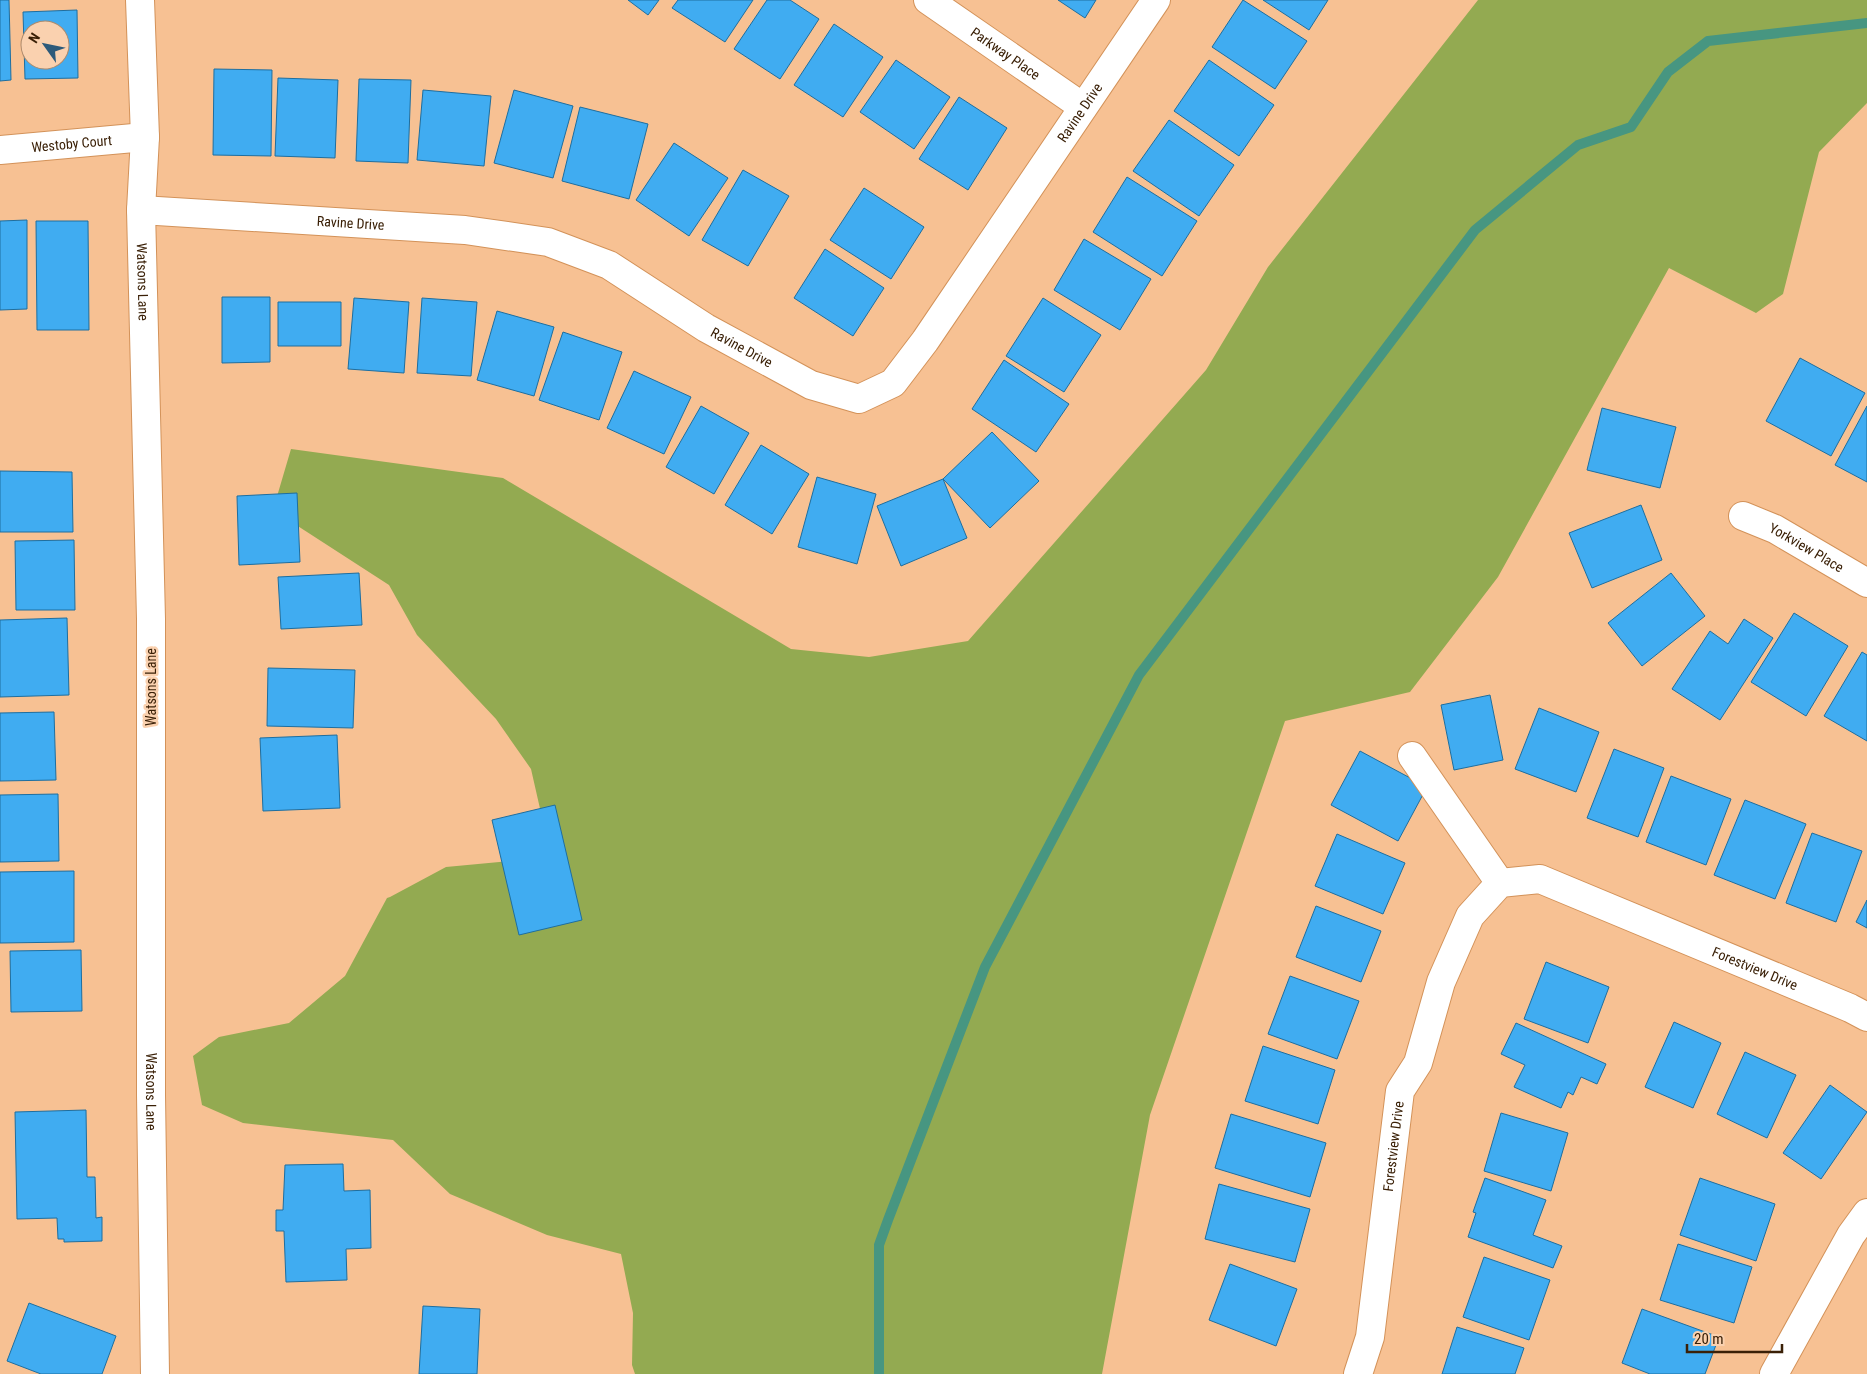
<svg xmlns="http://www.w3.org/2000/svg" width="1867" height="1374" viewBox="0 0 1867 1374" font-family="'Roboto Condensed',sans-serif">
	<rect width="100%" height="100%" fill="#f7c193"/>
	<!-- green -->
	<path fill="#93aa51" d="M1478 0H1867V103L1819 152 1783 294 1756 313 1669 268 1498 577 1410 692 1285 721 1150 1115 1102 1374H635L632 1365 633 1313 621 1254 547 1235 450 1194 393 1140 243 1123 202 1105 193 1056 219 1037 289 1023 345 976 387 898 390 897 446 867 551 857 531 769 496 719 417 635 389 585 273 510 291 449 503 478 791 649 869 657 968 641 1206 370 1268 267Z"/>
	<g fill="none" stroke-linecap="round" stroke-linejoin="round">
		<!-- stream -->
		<path stroke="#479681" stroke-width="10" d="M879 1374V1245L888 1220 985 967 1139 675 1475 230 1578 145 1631 127 1668 72 1708 41 1867 23"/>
	</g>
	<!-- building -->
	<path fill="#40acf1" stroke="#1e6e9f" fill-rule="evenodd" d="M0 0H9L11 80 0 81Z
		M628 0H659L648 15Z
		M678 0H753L725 42 672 8Z
		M767 0H790L819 19 780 79 734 49Z
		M1058 0H1096L1085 18Z
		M1243 0 1307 41 1275 89 1212 47Z
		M1263 0H1328L1309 30Z
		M77 10 78 78 25 79 23 12ZM30 30H60V60H30Z
		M834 24 883 57 843 117 794 85Z
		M896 60 950 97 914 149 860 112Z
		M1209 60 1274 105 1239 156 1174 111Z
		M214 69 272 70 271 156 213 155Z
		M278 78 338 80 335 158 275 156Z
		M359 79 411 80 408 163 356 161Z
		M423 90 491 96 484 166 417 160Z
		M514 90 573 106 553 178 494 163Z
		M959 97 1007 128 968 190 919 159Z
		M580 107 648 124 629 199 562 181Z
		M1169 120 1234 165 1199 216 1133 171Z
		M674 143 728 178 689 236 636 200Z
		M743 170 789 196 748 266 702 240Z
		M1127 177 1197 221 1162 276 1093 232Z
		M864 188 924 227 891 279 830 240Z
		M27 220V309L0 310V221Z
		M36 221H88L89 330H37Z
		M1084 239 1151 279 1120 330 1054 290Z
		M825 249 884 288 853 336 794 298Z
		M222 297H270V362L222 363Z
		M354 298 409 302 404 373 348 369Z
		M422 298 477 302 471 376 417 373Z
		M1043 298 1101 335 1064 392 1006 356Z
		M278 302H341V346H278Z
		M497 311 554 327 534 396 477 380Z
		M563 332 622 352 599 420 539 400Z
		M1800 358 1865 393 1831 456 1766 421Z
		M1004 360 1069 404 1036 452 972 409Z
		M634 371 691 397 664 454 607 428Z
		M701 406 749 433 714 494 666 467Z
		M1867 406V482L1835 465Z
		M1602 408 1676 427 1660 488 1587 470Z
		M992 432 1039 481 990 528 943 479Z
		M761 445 809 474 772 534 725 505Z
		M0 471 72 472 73 532H0Z
		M817 477 876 494 857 564 798 547Z
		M943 479 967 538 901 566 877 506Z
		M297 493 300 562 239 565 237 496Z
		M1641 505 1662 560 1592 588 1569 533Z
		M74 540 75 610H16L15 541Z
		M359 573 362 625 281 629 278 577Z
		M1671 573 1705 616 1642 666 1608 623Z
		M1794 613 1848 646 1806 716 1751 682Z
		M67 618 69 695 0 697V620Z
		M1744 619 1773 638 1720 720 1672 689 1710 631 1728 644Z
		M1862 652 1867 655V741L1824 716Z
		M268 668 355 670 353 728 267 726Z
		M1490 695 1503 760 1454 770 1441 705Z
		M1539 708 1599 732 1576 792 1515 769Z
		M54 712 56 780 0 781V713Z
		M337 735 340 808 263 811 260 738Z
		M1614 749 1664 768 1638 837 1587 818Z
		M1360 751 1427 787 1398 841 1331 805Z
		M1671 776 1731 799 1706 865 1646 842Z
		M58 794 59 861 0 862V795Z
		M1745 800 1806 824 1775 899 1714 875Z
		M555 805 582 920 519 935 492 820Z
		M1812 833 1862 851 1836 922 1786 903Z
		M1337 834 1405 863 1383 914 1315 886Z
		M74 871V942L0 943V872Z
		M1867 900V928L1856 922Z
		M1316 906 1381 931 1361 982 1296 957Z
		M81 950 82 1011 11 1012 10 951Z
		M1546 962 1609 987 1588 1043 1524 1019Z
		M1290 976 1359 1001 1337 1059 1268 1034Z
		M1674 1022 1721 1043 1693 1108 1645 1087Z
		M1516 1023 1606 1064 1597 1084 1581 1077 1573 1095 1568 1092 1561 1108 1514 1087 1525 1065 1501 1054Z
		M1263 1046 1335 1070 1318 1124 1245 1101Z
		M1745 1052 1796 1075 1767 1138 1717 1114Z
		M1830 1085 1867 1112 1821 1179 1783 1153Z
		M86 1110 87 1177H95L96 1218 102 1217V1241L64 1242V1239H58L57 1218 17 1219 15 1112Z
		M1501 1113 1568 1133 1551 1191 1484 1171Z
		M1231 1114 1326 1143 1310 1197 1215 1168Z
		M343 1164 344 1191 370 1190 371 1248 346 1249 347 1280 286 1282 284 1231H276V1210H283L285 1165Z
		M1485 1178 1546 1200 1533 1235 1562 1246 1553 1268 1468 1237 1476 1213 1473 1212Z
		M1700 1178 1775 1204 1756 1261 1680 1235Z
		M1219 1184 1310 1209 1295 1262 1205 1239Z
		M1678 1244 1752 1267 1734 1323 1660 1300Z
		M1484 1257 1550 1280 1529 1340 1463 1317Z
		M1230 1264 1297 1289 1276 1346 1209 1320Z
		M29 1303 116 1336 102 1374H41L7 1361Z
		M423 1306 480 1309 477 1374H419Z
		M1642 1309 1719 1337 1705 1374H1650L1622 1363Z
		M1457 1327 1524 1348 1515 1374H1442Z"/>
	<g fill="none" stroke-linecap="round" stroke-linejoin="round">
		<defs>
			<g id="minor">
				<path id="s1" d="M140 0 145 137 141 210 151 619V1095L155 1374"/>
				<path id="s2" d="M928 0 1083 107"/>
				<path id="s3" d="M0 150 145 137"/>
				<path id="s4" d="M141 210 465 230 548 242 609 265 706 328 811 385 859 399 893 383 925 341 1156 0"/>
				<path id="s5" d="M1743 516 1775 529 1867 583"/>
				<path d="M1412 756 1500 883"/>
				<path id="s6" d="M1358 1374 1370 1337 1400 1091 1418 1063 1441 982 1470 916 1500 883 1540 879 1850 1008 1867 1017"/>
				<path d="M1774 1374 1851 1235 1867 1213"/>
			</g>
		</defs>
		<!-- minor casing -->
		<use href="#minor" stroke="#d39259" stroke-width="30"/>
		<!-- minor -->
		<use href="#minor" stroke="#fff" stroke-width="28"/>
	</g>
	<g text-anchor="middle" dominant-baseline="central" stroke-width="5" stroke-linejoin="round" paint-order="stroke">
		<!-- street labels -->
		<g font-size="14" fill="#3a2007" stroke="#fad1af">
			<text stroke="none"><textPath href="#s2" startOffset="94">Parkway Place</textPath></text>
			<text stroke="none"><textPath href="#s4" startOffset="1125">Ravine Drive</textPath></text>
			<text stroke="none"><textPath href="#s3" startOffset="72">Westoby Court</textPath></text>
			<text stroke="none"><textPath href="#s4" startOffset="210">Ravine Drive</textPath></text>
			<text stroke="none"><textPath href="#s1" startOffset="282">Watsons Lane</textPath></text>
			<text stroke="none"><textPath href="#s4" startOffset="630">Ravine Drive</textPath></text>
			<text stroke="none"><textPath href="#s5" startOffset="71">Yorkview Place</textPath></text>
			<text transform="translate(151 687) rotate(-90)">Watsons Lane</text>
			<text stroke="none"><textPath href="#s6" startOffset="794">Forestview Drive</textPath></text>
			<text stroke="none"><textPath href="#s1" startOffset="1092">Watsons Lane</textPath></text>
			<text stroke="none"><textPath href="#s6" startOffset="231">Forestview Drive</textPath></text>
		</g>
	</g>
	<!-- north arrow -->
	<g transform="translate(45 45) rotate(303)"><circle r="24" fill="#fad1af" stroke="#ad8a6c"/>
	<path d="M0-4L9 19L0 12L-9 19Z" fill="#2d5a7a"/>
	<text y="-8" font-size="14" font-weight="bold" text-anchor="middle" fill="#3a2007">N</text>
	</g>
	<!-- scale -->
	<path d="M1687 1344v8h95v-8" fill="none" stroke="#3a2007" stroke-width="2.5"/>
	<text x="1694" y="1344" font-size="15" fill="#3a2007" stroke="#fad1af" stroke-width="4" paint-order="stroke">20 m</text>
</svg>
